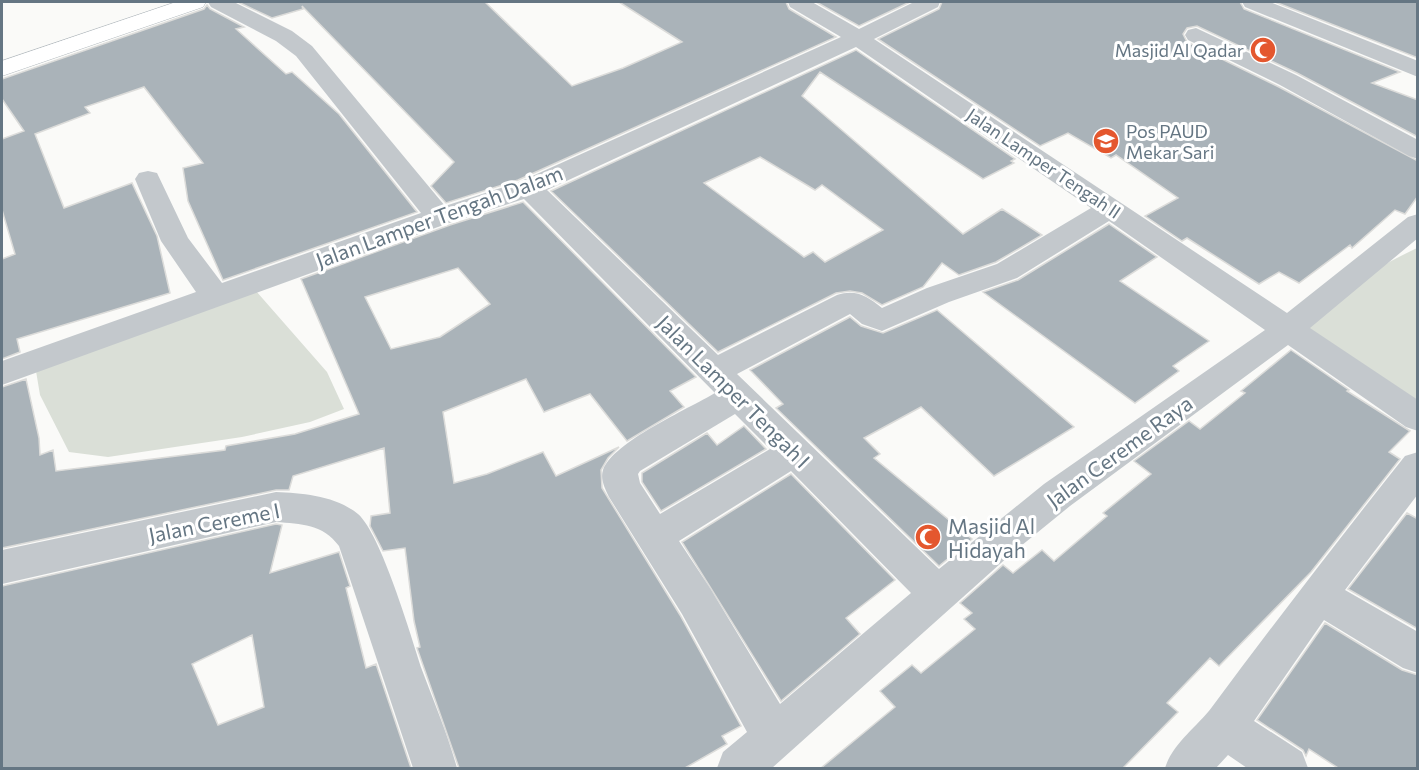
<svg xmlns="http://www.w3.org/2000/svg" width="1419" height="770" viewBox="0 0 1419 770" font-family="Commissioner,sans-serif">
	<rect width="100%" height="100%" fill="#fafaf8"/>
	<!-- green -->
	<path fill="#dadfd7" d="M1417 248V406L1302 327C1334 293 1375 268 1417 248Z
		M256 291 327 372 344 409 310 422 242 437 108 457 69 452 40 395 36 371Z"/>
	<!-- building -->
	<path fill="#aab3b9" stroke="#dcdcda" stroke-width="1.5" fill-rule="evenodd" d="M238 2H485L572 86 623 68 682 42 619 2H786L789 9 836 37 518 180 446 203 431 186 454 162 302 6 303 9 272 18Z
		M816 2H910L859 26Z
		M942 2H1240L1244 9 1400 72 1372 83 1418 100V137L1297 73 1197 26 1187 28 1183 34 1187 42 1279 87 1418 161V196L1405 214 1395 210 1352 248 1350 245 1299 283 1279 272 1259 284 1187 238 1182 241 1145 216 1178 198 1116 155 1111 158 1068 133 1040 146 878 39 939 9Z
		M1275 2H1418V58Z
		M207 5 210 9 244 27 236 29 286 74 292 72 339 114 417 212 223 280 188 201 183 168 203 163 144 87 85 107 90 113 35 134 64 208 132 183 157 236 170 293 17 339 20 352 2 359V259L15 254 2 210V139L24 131 2 99V79L204 9Z
		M856 50 1015 159 1011 161 1014 163 983 179 820 72 802 96 963 234 1002 209 1042 235 996 262 959 275 942 263 923 287 882 305 862 293 850 291 836 293 718 352 551 191ZM760 157 815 190 822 185 883 230 825 262 813 252 804 257 704 183Z
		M523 202 696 377 670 391 684 407 627 441 590 394 544 412 526 379 443 412 454 483 487 474 543 452 556 476 619 447 608 458 601 470 602 488 680 615 741 726 722 736 727 744 685 768H459L417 648 420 647 414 621 405 548 383 551 370 526 371 516 390 513 384 448 293 476 289 490H276L2 548V387L26 379 39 438 40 455 53 450 56 471 225 450 226 446 295 434 359 414 301 279 450 225ZM458 268 490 304 440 337 391 349 365 297Z
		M1109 224 1157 257 1120 281 1209 341 1173 366 1179 371 1135 403 983 292 1018 280Z
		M937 310 1074 427 994 476 921 407 864 438 880 454 874 458 972 539 939 566 776 408 783 404 750 370 850 317 861 326 883 333Z
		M1291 350 1349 390 1347 391 1410 431 1389 452 1400 459 1311 572 1219 666 1210 658 1167 703 1178 712 1123 768H821L895 707 880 691 912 665 921 673 975 629 964 619 972 613 960 603 1003 565 1013 573 1042 550 1054 561 1107 516 1103 513 1151 474 1134 461 1189 421 1200 429 1245 393 1241 391Z
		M744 426 766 449 661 511 642 482V473L707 433 717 445Z
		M791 474 895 580 846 618 860 634 781 701 682 542Z
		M1407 513 1418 519V629L1348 589Z
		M276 524 282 525 270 573 339 552 350 586 346 588 366 668 376 664 411 768H2V586ZM252 635 264 707 218 725 192 664Z
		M1325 623 1402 670 1418 675V768H1338L1309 749 1306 756 1303 750 1257 720Z"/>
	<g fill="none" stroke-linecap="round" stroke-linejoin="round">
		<defs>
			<path id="secondary" d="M176 2H206L203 7 2 76V61Z"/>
		</defs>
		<!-- secondary casing -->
		<use href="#secondary" stroke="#b3babf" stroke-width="1"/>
		<!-- street -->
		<path fill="#c3c8cc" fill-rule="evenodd" d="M208 2H234L292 31 312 46 445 206 519 182 841 37 790 7 788 2H812L859 29 914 2H940L938 7 874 39 1287 313 1408 217 1418 214V238L1310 328 1418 400V431L1406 427 1288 345 1070 506 1010 555 772 768H717L723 752 747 732 682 614 609 497C605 489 600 479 603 470 613 442 688 409 715 393L524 199 449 223 2 385V361L196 292 161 241 135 179 139 173 148 171 157 173 188 238 222 283 421 213 296 56 276 41 211 7ZM856 47 1091 208 997 264 927 288 882 308C867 296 856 289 837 295L718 355 547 190ZM1109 221 1265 330 1044 484 939 569 737 374 850 314 862 324 882 331 949 302 1017 278ZM735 414 770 449 660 514 640 483 638 474 640 471ZM791 471 911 593 780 704 710 588 679 541Z
			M1242 2H1270L1418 61V77L1245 7Z
			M1196 28 1296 75 1418 140V159L1409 156 1280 85 1188 40 1185 35 1188 30Z
			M1418 452V494L1345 590 1418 632V673L1403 668 1324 620 1254 721 1302 752 1308 768H1247L1228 755 1216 768H1165C1173 743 1196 728 1212 707 1275 622 1339 539 1405 456Z
			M276 492C303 493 336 496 358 514 381 534 411 636 422 670 434 702 448 735 457 768H413L339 546C323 524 301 524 276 522L2 584V550Z"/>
		<!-- secondary -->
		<use href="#secondary" fill="#fff" fill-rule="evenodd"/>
	</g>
	<!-- icons -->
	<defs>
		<symbol id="mosque-disc" viewBox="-11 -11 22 22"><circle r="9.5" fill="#e4572e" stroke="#fff"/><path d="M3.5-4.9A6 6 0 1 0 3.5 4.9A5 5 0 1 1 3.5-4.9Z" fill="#fff"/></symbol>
		<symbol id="school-disc" viewBox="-11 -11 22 22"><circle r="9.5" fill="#e4572e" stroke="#fff"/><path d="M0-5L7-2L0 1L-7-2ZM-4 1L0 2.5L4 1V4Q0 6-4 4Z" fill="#fff"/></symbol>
	</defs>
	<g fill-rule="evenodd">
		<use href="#mosque-disc" x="1248" y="35" width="30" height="30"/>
		<use href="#school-disc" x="1091" y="126" width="30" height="30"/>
		<use href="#mosque-disc" x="913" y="522" width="30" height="30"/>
	</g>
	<g text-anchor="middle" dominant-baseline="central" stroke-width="6" stroke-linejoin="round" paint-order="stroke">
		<!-- far-poi labels -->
		<g font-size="18" fill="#657683" stroke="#fff" text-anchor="end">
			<text x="1244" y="50">Masjid Al Qadar</text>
			<text x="1126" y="131" text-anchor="start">Pos PAUD<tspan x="1126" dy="21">Mekar Sari</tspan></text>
		</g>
		<!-- far-street labels -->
		<g font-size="18" fill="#657683" stroke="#fff">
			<text transform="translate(1044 163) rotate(34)">Jalan Lamper Tengah II</text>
		</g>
		<!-- street labels -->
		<g font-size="21" fill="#657683" stroke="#fff">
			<text transform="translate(439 216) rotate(-20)">Jalan Lamper Tengah Dalam</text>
			<text transform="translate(734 391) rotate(45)">Jalan Lamper Tengah I</text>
			<text transform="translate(1119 451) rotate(-36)">Jalan Cereme Raya</text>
			<text transform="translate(214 522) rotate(-11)">Jalan Cereme I</text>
		</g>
		<!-- poi labels -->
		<g font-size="21" fill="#657683" stroke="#fff" text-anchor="start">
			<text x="948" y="525">Masjid Al<tspan x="948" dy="24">Hidayah</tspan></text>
		</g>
	</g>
	<!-- border -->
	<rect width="1419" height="770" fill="none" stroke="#657683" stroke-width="6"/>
</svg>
